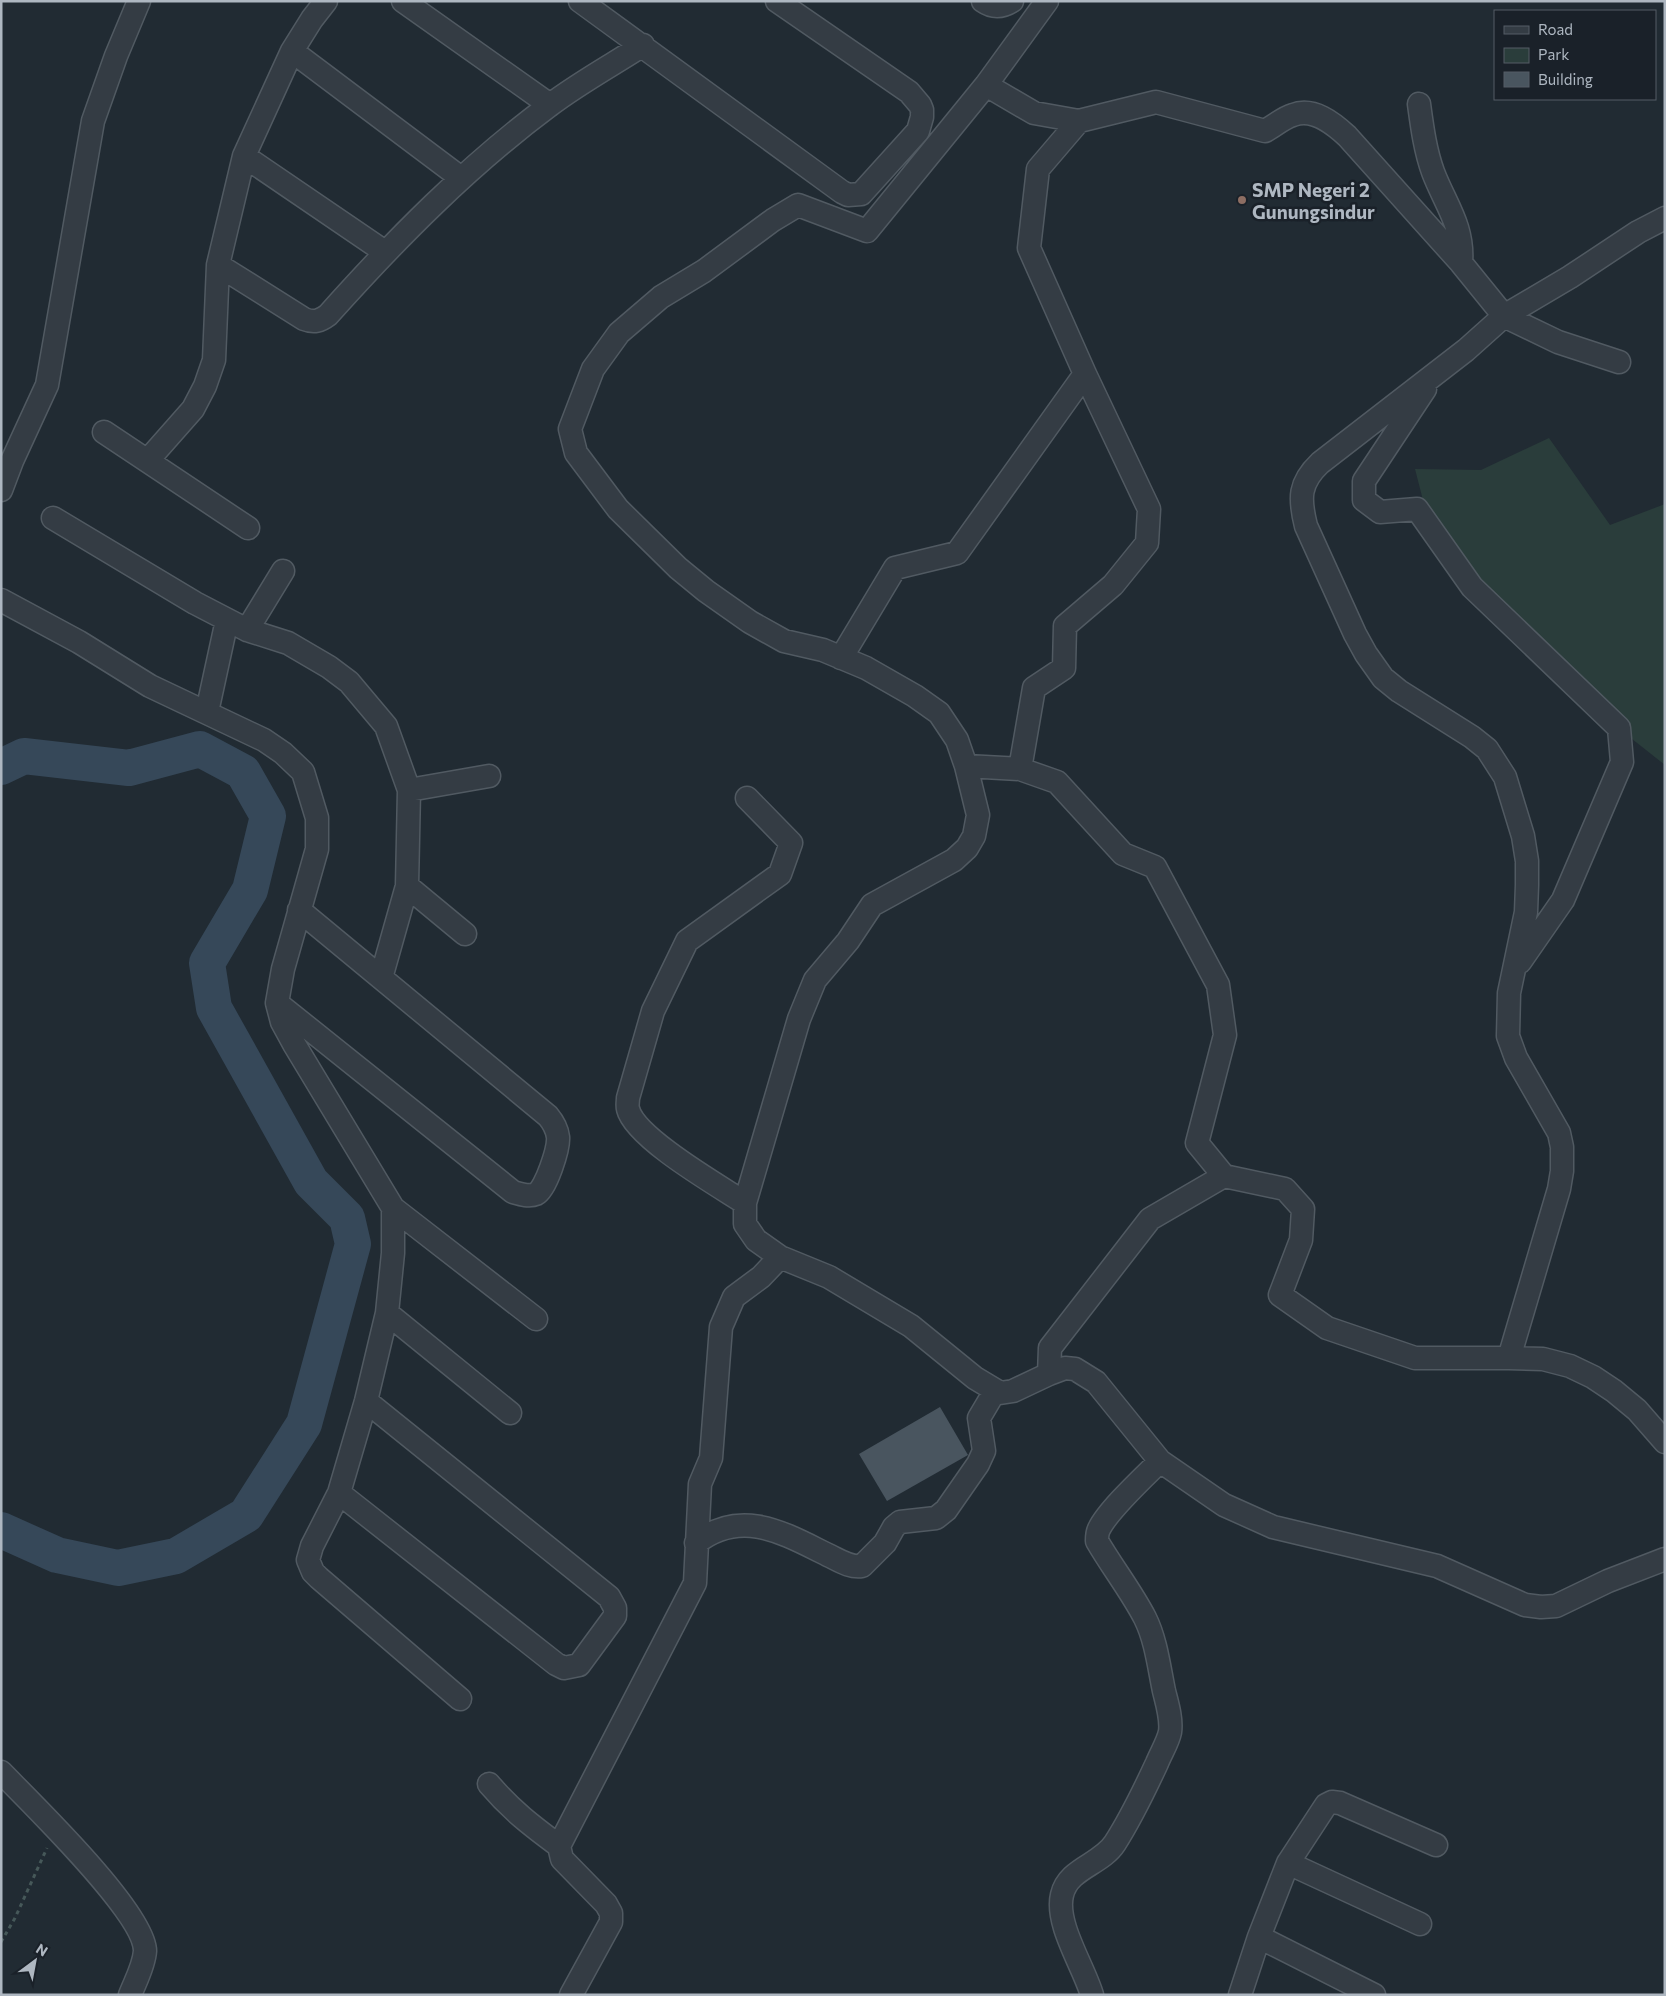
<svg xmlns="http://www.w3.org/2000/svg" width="1666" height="1996" viewBox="0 0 1666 1996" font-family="Commissioner,sans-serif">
	<rect width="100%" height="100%" fill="#212b33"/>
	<!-- green -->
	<path fill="#2a3d3b" d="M1549 438 1610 525 1665 504V765L1627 735 1457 569 1424 504 1415 469 1481 470Z"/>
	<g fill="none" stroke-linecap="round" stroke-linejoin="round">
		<!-- river -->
		<path stroke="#364859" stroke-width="36" d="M1 767 24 756 129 768 200 749 243 772 268 816 250 890 207 963 214 1008 311 1182 347 1218 353 1244 304 1424 246 1515 176 1556 118 1568 57 1555 1 1530"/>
	</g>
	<!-- building -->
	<path fill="#49555f" d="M940 1407 968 1455 887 1501 859 1454Z"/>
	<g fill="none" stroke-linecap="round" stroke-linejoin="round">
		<defs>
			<path id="minor" d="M403 1 550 105
				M580 1 842 192 848 195 861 194 918 131 922 117V110L920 105 909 92 777 1
				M983 1C993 8 1001 8 1012 1
				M1047 1 986 85 867 231 798 205 773 220 704 271 661 297 619 333 593 369 570 429 576 453 618 509 678 568 706 591 750 622 784 641 823 650 866 668 915 696 939 713 957 740 966 766 978 815 974 836 967 848 954 860 872 905 848 941 815 980 799 1019 745 1203V1224L756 1240 780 1257 829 1277 911 1326 975 1378 1000 1393 1013 1391 1049 1374 1065 1368 1075 1369 1096 1382 1160 1461 1224 1505 1273 1527 1437 1566 1525 1605 1541 1607 1556 1606 1608 1581 1665 1559
				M292 51 461 178
				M986 85 1034 113 1079 121 1156 102 1265 131C1274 126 1283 118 1293 115 1313 107 1333 123 1347 136L1461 263 1504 316 1558 342 1619 362
				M1419 104C1422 126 1425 150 1433 172 1445 204 1464 226 1461 263
				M244 156 385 252
				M218 265 304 319C314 323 320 321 328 315 396 239 468 166 550 105 579 83 612 65 643 45
				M1425 389 1364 481V500L1380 512 1417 509 1472 587 1619 728 1622 762 1563 900 1520 962
				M104 432 248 528
				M148 460 193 409 205 386 214 360 218 265 244 156 292 51 312 19 326 1
				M1 490 12 461 47 385 93 121 116 56 139 1
				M53 518 195 603 247 630 288 643 329 667 349 682 386 726 409 790 407 886 381 978
				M1 600 79 642 150 686 264 740 283 753 303 772 317 818V849L283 969 277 1003 282 1022 294 1044 393 1208V1253L387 1313 366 1401 339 1493 312 1546 308 1560 313 1572 319 1578 460 1699
				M247 630 283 571
				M841 658 895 568 957 553 1085 374
				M207 712 227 620
				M966 766 1020 769 1057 782 1123 854 1155 867 1218 985 1225 1035 1197 1143 1224 1176 1285 1189 1303 1209 1301 1240 1280 1295 1327 1328 1415 1358H1509L1543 1359 1570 1366 1593 1377 1614 1391 1637 1410 1665 1442
				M1020 769 1034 688 1064 668 1065 626 1113 585 1147 543 1149 509 1085 374 1029 248 1038 169 1079 121
				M409 790 489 776
				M407 886 465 934
				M277 1003 513 1192C520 1194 529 1197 536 1194 546 1189 559 1148 558 1137 557 1129 553 1122 548 1116L299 910
				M745 1203C719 1186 635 1138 628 1109 627 1106 628 1101 628 1098L653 1011 687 941 780 874 791 843 747 798
				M393 1208 536 1319
				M387 1313 510 1413
				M1509 1358 1559 1189 1562 1171V1147L1559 1133 1516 1058 1508 1036 1509 993 1526 912 1527 885V861L1523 836 1505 777 1487 749 1472 737 1399 691 1383 678 1366 654 1355 634 1306 526C1299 498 1299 483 1320 463L1466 350 1504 316 1570 277 1638 232 1665 218
				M1049 1374 1050 1348 1150 1219 1224 1176
				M339 1493 556 1664 564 1668 579 1665 615 1616V1608L609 1597 366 1401
				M696 1543C742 1507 785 1534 830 1556 840 1561 851 1568 862 1566L885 1543 894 1527 900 1522 936 1518 946 1510 978 1464 984 1451 979 1418 995 1391
				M1 1772C31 1803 145 1913 145 1951 144 1966 135 1982 130 1995
				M489 1784C511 1810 532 1826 559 1846
				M1288 1863 1420 1924
				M1259 1937 1374 1995
				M571 1995 611 1922V1913L606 1904 562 1859 559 1846 695 1583 700 1484 711 1458 721 1327 734 1297 761 1277 780 1257
				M1092 1995C1084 1967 1055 1924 1062 1895 1068 1868 1101 1865 1115 1843 1131 1818 1144 1791 1157 1763 1161 1753 1168 1742 1170 1732 1172 1719 1167 1703 1164 1691 1159 1667 1156 1640 1145 1618 1131 1591 1112 1567 1097 1541 1097 1537 1097 1533 1099 1529 1108 1510 1144 1477 1160 1461
				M1240 1995 1259 1937 1288 1863 1326 1805 1332 1802 1340 1803 1436 1845"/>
		</defs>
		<!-- minor casing -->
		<use href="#minor" stroke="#515a62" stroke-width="25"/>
		<!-- path -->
		<path stroke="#465859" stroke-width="3" stroke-dasharray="4 4" stroke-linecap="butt" d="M1 1942 15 1918 47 1848"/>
		<!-- minor -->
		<use href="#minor" stroke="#343c44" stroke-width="22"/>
	</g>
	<!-- markers -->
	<circle fill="#8d6e63" stroke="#1a2129" stroke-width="2" cx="1242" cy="200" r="5"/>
	<g text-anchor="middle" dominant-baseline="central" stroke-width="5" stroke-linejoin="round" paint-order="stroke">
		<!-- poi labels -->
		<g font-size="19" font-weight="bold" fill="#aeb7c1" stroke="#1a2129" text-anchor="start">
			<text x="1252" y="189">SMP Negeri 2<tspan x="1252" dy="22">Gunungsindur</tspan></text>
		</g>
	</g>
	<!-- border -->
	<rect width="1666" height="1996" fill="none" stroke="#aeb7c1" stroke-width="5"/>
	<!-- legend -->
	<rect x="1494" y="10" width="162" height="90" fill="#1a2129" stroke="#555d66"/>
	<rect x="1504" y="26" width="25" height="8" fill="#343c44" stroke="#555d66"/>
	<text x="1538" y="35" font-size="15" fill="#aeb7c1">Road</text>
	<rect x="1504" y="48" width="25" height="15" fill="#2a3d3b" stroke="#555d66"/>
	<text x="1538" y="60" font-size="15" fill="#aeb7c1">Park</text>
	<rect x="1504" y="72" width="25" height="15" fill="#49555f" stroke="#555d66"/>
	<text x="1538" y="85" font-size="15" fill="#aeb7c1">Building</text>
	<!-- north arrow -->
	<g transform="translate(35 1961) rotate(32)" stroke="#1a2129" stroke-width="4" paint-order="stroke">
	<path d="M0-4L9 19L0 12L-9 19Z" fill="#aeb7c1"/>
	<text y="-8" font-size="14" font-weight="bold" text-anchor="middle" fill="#aeb7c1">N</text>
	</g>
</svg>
